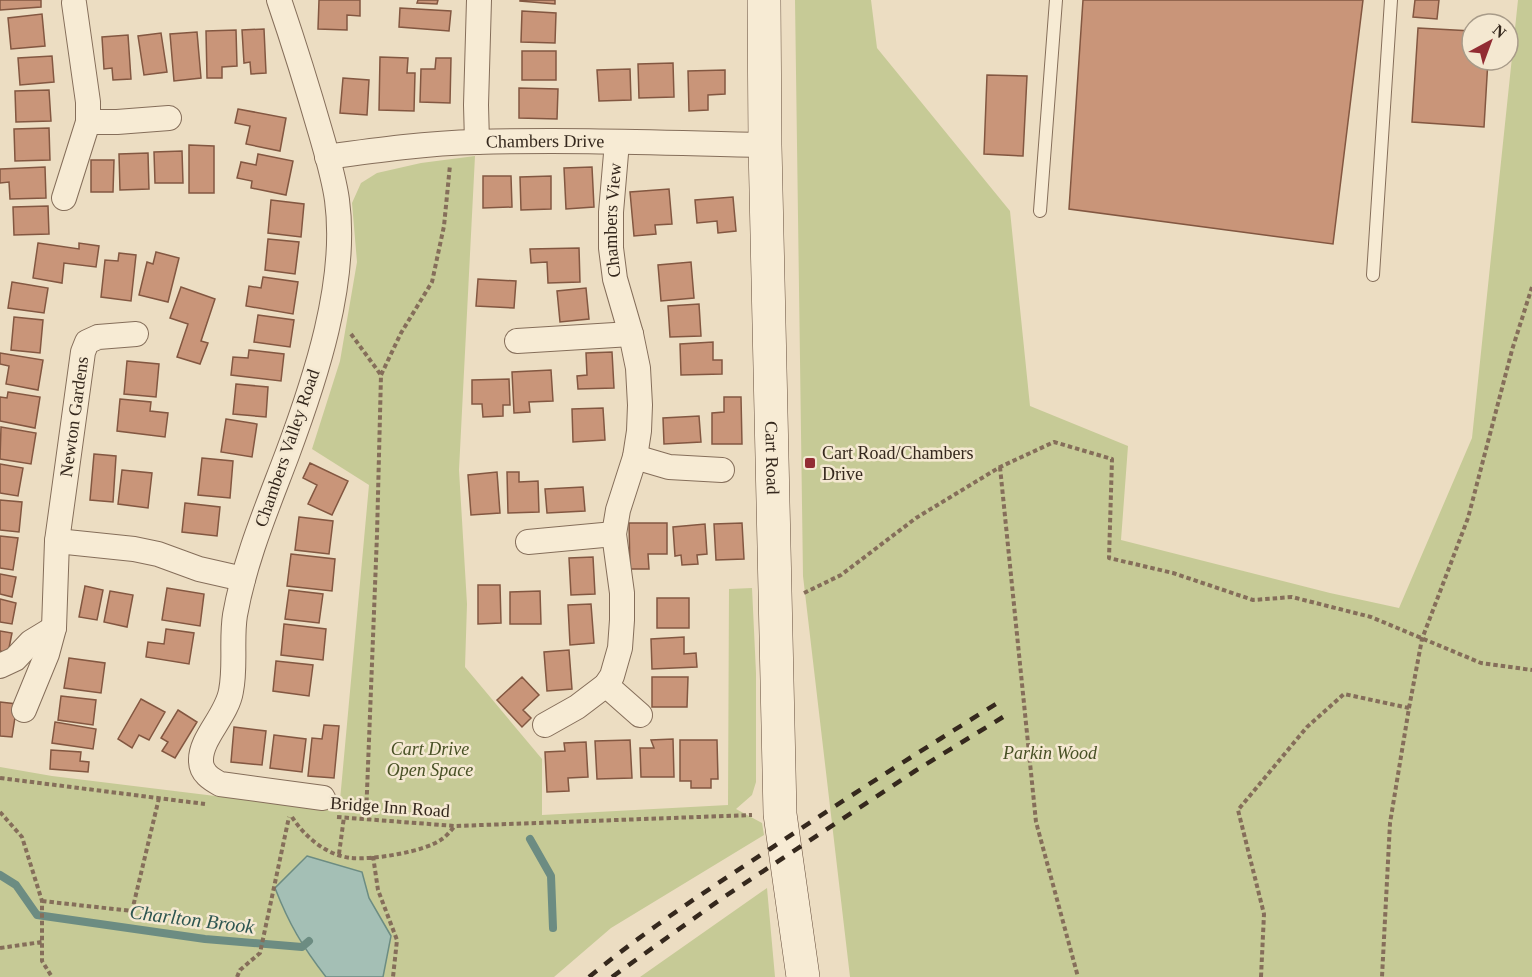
<svg xmlns="http://www.w3.org/2000/svg" width="1532" height="977" viewBox="0 0 1532 977" font-family="Georgia,serif">
	<rect width="100%" height="100%" fill="#ecddc2"/>
	<!-- green -->
	<path fill="#c6ca96" d="M795 0H871L877 48 1010 211 1030 406 1128 446 1121 540 1330 593 1399 608 1472 438 1518 0H1532V977H850L803 576Z
		M475 156 459 470 467 604 465 667 542 759V815L728 805 729 589 752 588 756 673V782L752 795 736 809 762 823 764 835 611 928 554 977H383L391 936 369 898 362 872 275 888C289 925 302 947 326 977H0V767L52 776 339 811 369 485 312 449 340 361 357 262 352 203 361 183 377 173 421 163Z
		M767 888 775 977H640Z"/>
	<!-- water -->
	<path fill="#a4bfb5" stroke="#6c8c82" stroke-width="1.5" d="M307 856 362 872 369 898 391 936 383 977H326C302 946 289 924 275 888Z"/>
	<g fill="none" stroke-linecap="round" stroke-linejoin="round">
		<!-- stream -->
		<path stroke="#6c8c82" stroke-width="8" d="M530 839 551 876 553 928
			M0 875 16 885 37 915 205 939 302 947 309 941"/>
	</g>
	<!-- building -->
	<path fill="#c99579" stroke="#835741" stroke-width="1.5" d="M0 0H41V7L0 10Z
		M319 0H360V16L347 15V30L318 29Z
		M418 0H438L437 4 417 3Z
		M520 0H555V4L520 1Z
		M1083 0H1363L1333 244 1069 209Z
		M1415 0H1439L1437 19 1413 17Z
		M400 8 451 11 449 31 399 27Z
		M522 11 556 13 555 43 521 42Z
		M42 14 45 46 11 49 8 18Z
		M1418 28 1472 31V60H1488L1484 127 1412 122Z
		M264 29 266 73 251 74 250 62 244 63 242 30Z
		M236 30 237 66 222 67V78H207L206 31Z
		M197 32 201 78 174 81 170 34Z
		M161 33 167 72 144 75 138 36Z
		M128 35 131 79 113 80 112 68 104 69 102 37Z
		M522 51H556V80H522Z
		M52 56 54 82 20 85 18 58Z
		M380 57 408 58 407 73H415L414 111 379 110Z
		M436 58H451L450 103 420 102 421 69H435Z
		M673 63 674 97 639 98 638 64Z
		M630 69 631 100 599 101 597 70Z
		M725 70V94L708 95V110L689 111 688 71Z
		M987 75 1027 76 1023 156 984 154Z
		M343 78 369 80 367 115 340 113Z
		M519 88 558 89 557 119 519 118Z
		M49 90 51 121 16 122 15 91Z
		M238 109 286 118 280 151 246 144 250 126 235 123Z
		M49 128 50 160 15 161 14 129Z
		M189 145 214 146V193H189Z
		M182 151 183 183H155L154 152Z
		M148 153 149 189 120 190 119 154Z
		M258 154 293 161 286 195 251 188 252 181 237 178 241 162 256 165Z
		M91 160H114L113 192H91Z
		M45 167 46 198 10 199 9 182 0 183V169Z
		M592 167 594 207 566 209 564 168Z
		M483 176H511L512 207 483 208Z
		M551 176V209L521 210 520 177Z
		M669 189 672 224 655 225 656 234 634 236 630 192Z
		M733 197 736 231 718 233 717 221 697 223 695 200Z
		M271 200 304 204 301 237 268 233Z
		M48 206 49 234 14 235 13 207Z
		M268 239 299 242 295 274 265 270Z
		M38 243 79 249V243L99 246 96 267 64 263 62 283 33 278Z
		M579 248 580 282 548 283 547 262 531 263 530 249Z
		M156 252 179 258 168 302 139 295 147 262 153 264Z
		M119 253 136 255 131 301 101 297 105 260 118 261Z
		M691 262 694 298 661 301 658 265Z
		M263 277 298 282 293 314 246 306 249 286 261 288Z
		M478 279 516 281 514 308 476 306Z
		M12 282 48 288 44 313 8 308Z
		M181 287 215 299 201 341 208 343 200 364 177 357 188 324 170 318Z
		M586 288 589 319 560 322 557 291Z
		M699 304 701 336 670 337 668 306Z
		M258 315 294 320 290 347 254 342Z
		M14 317 43 320 40 353 11 350Z
		M713 342V360H722V374L681 375 680 344Z
		M249 350 284 354 281 381 231 375 233 357 248 358Z
		M612 352 614 388 578 389 577 376 587 375 586 353Z
		M0 353 43 360 38 390 6 384 9 366 0 364Z
		M127 361 159 364 156 397 124 394Z
		M551 370 553 401 529 402 530 412 514 413 512 372Z
		M509 379 510 405H503V416L483 417 482 404H472V380Z
		M236 384 268 387 266 417 233 414Z
		M8 392 40 397 35 428 0 421V397L7 398Z
		M724 397H741L742 444H712V413L724 412Z
		M120 399 151 402 150 411 168 413 165 437 117 431Z
		M603 408 605 440 573 442 572 409Z
		M699 416 701 442 664 444 663 418Z
		M226 419 257 424 252 457 221 452Z
		M1 427 36 433 31 464 0 459Z
		M94 454 116 456 113 502 90 500Z
		M202 458 233 461 230 498 198 495Z
		M310 463 348 481 332 515 308 504 317 485 303 478Z
		M0 464 23 468 18 496 0 493Z
		M122 470 152 473 148 508 118 504Z
		M497 472 500 513 471 515 468 475Z
		M507 472H519V482L538 481 539 512 508 513Z
		M583 487 585 511 547 513 545 489Z
		M0 500 22 502 19 532 0 530Z
		M185 503 220 507 217 536 182 532Z
		M299 517 333 521 329 554 295 550Z
		M629 523H667V554H648L649 569H630Z
		M742 523 744 559 716 560 714 524Z
		M705 524 707 554 697 555 698 564 682 565 681 555 675 556 673 527Z
		M0 536 18 538 13 570 0 568Z
		M291 554 335 559 332 591 287 586Z
		M593 557 595 594 571 595 569 558Z
		M0 574 16 577 12 597 0 594Z
		M478 585H500L501 623 478 624Z
		M85 586 103 590 97 620 79 617Z
		M167 588 204 594 200 626 162 620Z
		M289 590 323 594 319 623 285 619Z
		M110 591 133 595 127 627 104 622Z
		M540 591 541 624H510V592Z
		M657 598H689V628H657Z
		M0 599 16 603 12 624 0 622Z
		M591 604 594 643 570 645 568 605Z
		M284 624 326 629 323 660 281 655Z
		M166 629 194 633 189 664 146 657 148 642 164 644Z
		M0 631 12 633 8 653 0 651Z
		M684 637V654L696 653 697 667 652 669 651 639Z
		M569 650 572 689 547 691 544 652Z
		M69 658 105 663 101 693 64 688Z
		M276 661 313 665 309 696 273 691Z
		M522 677 539 695 523 710 531 718 522 727 497 700Z
		M652 677H688L687 707H652Z
		M61 696 96 700 93 725 58 720Z
		M141 699 165 712 149 740 139 735 132 748 118 739Z
		M0 702 17 704 12 737 0 736Z
		M178 710 197 722 175 758 162 751 168 742 161 738Z
		M55 722 96 729 93 749 52 743Z
		M324 725 339 726 334 778 308 776 312 738 322 739Z
		M234 727 266 731 262 765 231 762Z
		M274 735 306 739 302 772 270 768Z
		M673 739 674 777H641L640 748H654L651 740Z
		M630 740 632 778 597 779 595 741Z
		M680 740H717L718 779H711V788H691V781H680Z
		M586 742 588 777 568 778 569 791 547 792 545 752 565 751 564 743Z
		M51 750 81 752 80 761 89 762 88 772 50 769Z"/>
	<g fill="none" stroke-linecap="round" stroke-linejoin="round">
		<defs>
			<path id="lane" d="M1040 211 1056 0
				M1373 275 1391 0"/>
			<g id="street">
				<path d="M279 0C294 44 308 89 321 134 327 155 334 178 337 200 348 282 315 380 287 455 267 508 245 559 235 615 231 640 236 666 231 691 227 716 200 738 201 761 201 773 211 779 220 784L323 798"/>
				<path d="M88 122H117L169 118"/>
				<path d="M477 142 476 105 479 0"/>
				<path id="s1" d="M327 157C377 150 427 143 477 142 573 139 669 143 765 145"/>
				<path d="M64 198 88 122V102L74 3"/>
				<path d="M517 341 631 334"/>
				<path d="M635 457 669 467 722 470"/>
				<path d="M57 541 134 549 158 554 199 569 243 579"/>
				<path d="M528 542 614 534"/>
				<path d="M0 666 15 659 31 642 54 628"/>
				<path d="M606 685 640 715"/>
				<path id="s2" d="M24 710 47 654 54 628 57 541 83 352 87 342 98 337 136 334"/>
				<path id="s3" d="M545 725 577 707 606 685 612 676 620 648 622 620V593L614 534 618 510 635 457 639 431 640 405 638 368 631 334 615 279 611 248V212L617 142"/>
			</g>
			<g id="secondary">
				<path id="s4" d="M764 0 765 145 780 814 803 977"/>
			</g>
		</defs>
		<!-- lane casing -->
		<use href="#lane" stroke="#856e5a" stroke-width="14"/>
		<!-- street casing -->
		<use href="#street" stroke="#856e5a" stroke-width="26"/>
		<!-- secondary casing -->
		<use href="#secondary" stroke="#674f3d" stroke-width="34"/>
		<!-- path -->
		<path stroke="#856e5a" stroke-width="4" stroke-dasharray="4.5 3" stroke-linecap="butt" d="M351 334 381 375
			M1000 467 1036 822 1078 977
			M804 593 841 575 916 518 1000 467 1054 442 1112 459 1109 558 1173 573 1253 600 1292 597 1371 617 1481 663 1532 670
			M1409 708 1422 639 1468 518 1512 350 1532 287
			M0 778 205 804
			M0 812 22 837 42 901V961L52 977
			M292 817C305 837 326 855 351 858 372 860 425 852 442 839 447 836 451 830 455 826
			M337 817 455 826 752 815
			M366 817 377 535 381 375 401 333 432 282 444 226 450 165
			M339 854 344 817
			M373 856 378 890 397 940 393 977
			M42 901 132 911 159 798
			M0 948 42 942
			M237 977 240 970 260 953 289 817
			M1261 977 1264 914 1238 810 1307 727 1344 694 1409 708 1390 823 1382 977"/>
		<!-- lane -->
		<use href="#lane" stroke="#f7ebd4" stroke-width="12"/>
		<!-- street -->
		<use href="#street" stroke="#f7ebd4" stroke-width="24"/>
		<!-- secondary -->
		<use href="#secondary" stroke="#f7ebd4" stroke-width="33"/>
		<!-- rail -->
		<path stroke="#35281d" stroke-width="4.5" stroke-dasharray="10 10" stroke-linecap="butt" d="M589 977C646 930 709 889 770 849 845 799 920 751 996 704
			M612 977 721 899 915 771 1003 717"/>
	</g>
	<!-- markers -->
	<rect fill="#922c33" stroke="#f4e8d1" stroke-width="2" x="804" y="457" width="12" height="12" rx="3"/>
	<g text-anchor="middle" dominant-baseline="central" stroke-width="5" stroke-linejoin="round" paint-order="stroke">
		<!-- street labels -->
		<g font-size="18" fill="#35281d" stroke="#f4e8d1">
			<text stroke="none"><textPath href="#s1" startOffset="219">Chambers Drive</textPath></text>
			<text stroke="none"><textPath href="#s3" startOffset="548">Chambers View</textPath></text>
			<text stroke="none"><textPath href="#s2" startOffset="300">Newton Gardens</textPath></text>
			<text transform="translate(287 448) rotate(-71)">Chambers Valley Road</text>
			<text stroke="none"><textPath href="#s4" startOffset="458">Cart Road</textPath></text>
			<text transform="translate(390 807) rotate(4)">Bridge Inn Road</text>
		</g>
		<!-- poi labels -->
		<g font-size="18" fill="#35281d" stroke="#f4e8d1" text-anchor="start">
			<text x="822" y="453">Cart Road/Chambers<tspan x="822" dy="21">Drive</tspan></text>
		</g>
		<!-- park labels -->
		<g font-size="18" font-style="italic" fill="#485125" stroke="#f4e8d1">
			<text x="430" y="749">Cart Drive<tspan x="430" dy="21">Open Space</tspan></text>
			<text x="1050" y="753">Parkin Wood</text>
		</g>
		<!-- water labels -->
		<g font-size="20" font-style="italic" fill="#2d5550" stroke="#f4e8d1">
			<text transform="translate(192 919) rotate(7)">Charlton Brook</text>
		</g>
	</g>
	<!-- north arrow -->
	<g transform="translate(1490 42) rotate(41)"><circle r="28" fill="#f4e8d1" stroke="#a89b89" stroke-width="1.5"/>
	<path d="M0-4.5L10 22L0 15L-10 22Z" fill="#922c33"/>
	<text y="-9" font-size="16" font-weight="bold" text-anchor="middle" fill="#35281d">N</text>
	</g>
</svg>
